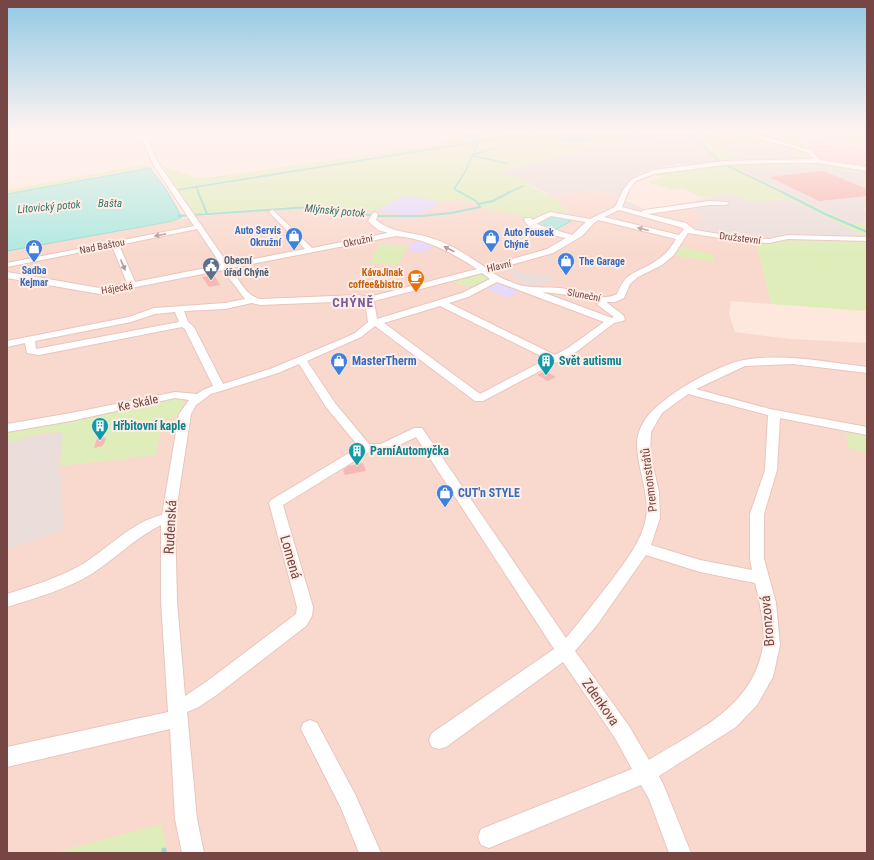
<svg xmlns="http://www.w3.org/2000/svg" width="874" height="860" viewBox="0 0 874 860" font-family="'Roboto Condensed',sans-serif">
	<rect width="100%" height="100%" fill="#fee7dd"/>
	<!-- residential -->
	<path fill="#f9d9ce" d="M585 190 619 196 615 205 648 213 687 206 705 217 692 229 736 238 757 246 771 304 731 301 729 314 735 332 791 339 867 343V853H7V251L198 216 311 207H335L376 211 402 196 544 195 579 194Z"/>
	<!-- commercial -->
	<path fill="#ffd1d1" d="M805 139 840 143 867 150V167L830 162 818 157Z"/>
	<!-- industrial -->
	<path fill="#ebddda" d="M681 133 698 140 718 161 678 164 655 168 639 173 628 182 619 196 585 190 579 194 551 195 502 172 600 145Z
		M768 144 791 151 798 159 739 160 718 146Z
		M801 164 867 174V208L863 210 867 211V222L852 224 738 169Z
		M728 193 754 202 789 199 867 237V238L768 241 736 238 695 231 692 229 705 217 687 207 648 213 623 206 624 200 647 210 700 200Z
		M510 267 525 274 529 273 556 277 536 288 523 286 526 284 511 277 517 275 505 269Z
		M58 433H63L60 466 64 530 7 549V443L31 436Z"/>
	<!-- education -->
	<path fill="#e5dafa" d="M407 195 439 201 435 203V206L413 216 376 211 402 196Z
		M424 239 435 244 431 245V249L424 251H409V244Z
		M500 283 519 291 508 298 487 289Z"/>
	<!-- green -->
	<path fill="#dfedbb" d="M478 132H540L549 138 576 142 638 132 681 133 600 145 502 172 529 182V186L562 202 560 206 569 210 552 213 534 219 484 208 462 200 439 201 407 195 402 196 376 211 313 207 287 210 286 207 193 214 164 167 197 178 214 177 424 147 442 144 441 143 457 137Z
		M694 132H703L720 138 749 135 805 151 811 157 807 159H798L791 151 768 144 719 146 741 161 716 162 691 137Z
		M744 132H801L800 139 805 148Z
		M804 132H867V143L860 144 806 138Z
		M818 162 867 170V174L801 164 739 170 852 224 867 222V237L789 199 754 202 728 193 705 198 681 188 672 190 647 182 664 177 655 174C708 161 764 163 818 162Z
		M145 165 150 168 119 172 7 194V190Z
		M787 235 867 238V311L771 304 757 246 736 238 768 241Z
		M380 244 407 246 398 265 369 263Z
		M679 246 714 255V262L672 255Z
		M481 272 489 276C481 293 461 284 449 281Z
		M174 398 184 401 180 416 163 420 156 455 62 466H60L63 433C45 430 24 438 7 443V430Z
		M846 430 867 434V452L848 448Z
		M161 824 167 853H53Z"/>
	<!-- water -->
	<path fill="#b0e9e0" stroke="#96dcd1" d="M540 132H638C610 137 564 150 540 132Z
		M150 168 167 191 180 214 182 216 181 218 168 222 7 251V194Z
		M556 215 571 221 555 230 537 226 535 223 552 216Z"/>
	<g fill="none" stroke-linecap="round" stroke-linejoin="round">
		<!-- stream-far2 -->
		<path stroke="#96dcd1" stroke-width="1.5" d="M678 132 698 140 720 162
			M473 155 494 148
			M473 156 506 163
			M724 164 784 193
			M196 187 199 193
			M177 190 538 132
			M462 193 454 189 465 172 478 142
			M508 193 523 186"/>
		<!-- stream-far1 -->
		<path stroke="#96dcd1" stroke-width="2" d="M198 192 207 214
			M782 192 825 214 867 232
			M478 204 493 201 510 192
			M178 216 311 207 377 216H422L451 213 480 207 476 201 460 192"/>
		<!-- stream -->
		<path stroke="#96dcd1" stroke-width="5" d="M164 850V853"/>
	</g>
	<!-- building -->
	<path fill="#f6b8b2" d="M820 171 826 172 867 189V196L819 201 769 177Z
		M214 275 220 285 209 287 202 277Z
		M545 371 556 377 548 381 537 375Z
		M101 437 106 438 104 444 102 446 94 448 97 438Z
		M363 463 366 471 345 475 343 470 348 466Z"/>
	<g fill="none" stroke-linecap="round" stroke-linejoin="round">
		<defs>
			<path id="minor" d="M139 132H144L159 164 228 264 305 249 270 213 269 212 272 210 274 211 312 248 388 233 378 230 368 221 373 213 375 212 378 214 376 220C394 234 408 231 428 237 449 243 467 255 485 267L547 249 566 238C553 235 531 233 524 220L525 218H531L532 220 550 212 590 219 615 207 623 190 632 179 653 170 724 161 813 159 807 152 738 132H747L811 150 820 160 867 167V171L818 163H773L724 165 654 174 636 181 629 190 622 207 641 212 644 210 709 201 728 202 729 203 726 205H709L648 214 686 223 695 230 744 238 769 239 788 235 867 237V241L788 239 769 243 744 242 688 233 674 255 662 265 638 277 630 284 624 298 615 302H606L623 315 625 319 623 321 614 323 576 352 483 401H475L375 326 361 337 307 361 335 403 369 444H381L414 428H422L566 638C582 619 596 600 611 581 625 562 641 543 646 518 651 492 631 455 639 432 645 414 659 404 673 394 688 383 725 363 744 360 784 353 827 362 867 367V373L793 364 745 366 696 389 770 409 867 427V435L780 418 777 470 764 514V559L776 603 780 645 773 677 757 705 736 727 659 776 664 786 691 853H669L649 799 641 785 489 848 481 845 478 837 481 829 632 769 615 738 563 662 446 747 439 749 432 747 429 740 432 733 554 649 416 437 387 451 369 452 283 505 313 607 312 616 306 626 218 694 199 707 187 712 197 819 204 853H182L175 819 170 729 7 767V747L168 712 161 601V525C136 537 116 558 93 573 68 589 35 598 7 607V594C32 586 58 578 81 565 108 549 131 522 162 515L179 414 189 400 175 398 71 421 7 432V424L71 413 175 392 197 394 203 390 213 386 185 329 182 327 39 355 27 353 25 343 7 347V341L129 317 154 308 225 303 245 299 223 270 100 294 7 278V272L100 288 127 283 112 246 7 267V263L194 226 153 164ZM619 210 680 227 684 229 679 235 604 217ZM551 216 586 222 572 235 536 224ZM598 220 676 239C671 248 665 255 657 260 638 274 627 269 617 294 600 303 578 290 560 288 548 287 535 288 523 286 512 283 500 278 490 271L553 253 582 236 594 223ZM197 229 221 265 135 282 119 245ZM396 236C427 239 451 252 477 269L369 297 358 295 260 299C246 296 239 280 231 268ZM482 273 490 279 462 293 377 319 374 301ZM497 282 604 322 568 348 555 355 449 303 468 297ZM542 292 562 294 599 302 597 304 599 306 614 317 612 318ZM358 301 365 302 368 322 355 333 342 339 270 369 223 384 194 327 188 322 184 311 225 309 252 303 260 305ZM440 306 547 359 480 394 384 323ZM175 312 179 322 36 349 35 341 131 322 155 314ZM299 364 326 407 359 447 271 500 269 503 297 607 296 614 206 682 185 696 177 601 175 518 191 414 196 405 211 394 278 373ZM688 394 768 415 765 470 750 514V559L752 570 700 560 651 545 660 518 659 492 650 453 651 432 662 413ZM646 555 700 572 755 583C759 598 766 631 763 646 753 708 697 730 649 760L629 726 575 651 597 625Z
				M310 720 317 723 355 794 381 853H359L341 808 301 729 303 723Z"/>
		</defs>
		<!-- minor casing -->
		<use href="#minor" stroke="#e8c5be" stroke-width="2"/>
		<!-- minor -->
		<use href="#minor" fill="#fff" fill-rule="evenodd"/>
	</g>
	<!-- one-way arrows -->
	<defs><path id="oneway-solid" d="M-6-.8H1V-3.2L6.5 0L1 3.2V.8H-6Z"/></defs>
	<g fill="#b49998">
		<use href="#oneway-solid" transform="translate(643 229) rotate(-166)"/>
		<use href="#oneway-solid" transform="translate(160 235) rotate(169)"/>
		<use href="#oneway-solid" transform="translate(449 249) rotate(-153)"/>
		<use href="#oneway-solid" transform="translate(123 265) rotate(67)"/>
	</g>
	<!-- sky -->
	<linearGradient id="sky" x2="0" y2="1"><stop stop-color="#91c9e5"/><stop offset="0.52" stop-color="#fff4f0"/><stop offset="1" stop-color="#fff4f0" stop-opacity="0"/></linearGradient>
	<rect width="874" height="253" fill="url(#sky)"/>
	<!-- icons -->
	<defs>
		<symbol id="shop-pin" viewBox="-11 -11 22 30"><path d="M0 17L-7.5 6A9.5 9.5 0 1 1 7.5 6Z" fill="#3f7fe0" stroke="#ffede6"/><path d="M-5-2.5h2.3a2.7 3.5 0 0 1 5.4 0H5L5.5 6h-11ZM-1.5-2.5h3a1.5 2.3 0 0 0-3 0Z" fill="#fff"/></symbol>
		<symbol id="civic-pin" viewBox="-11 -11 22 30"><path d="M0 17L-7.5 6A9.5 9.5 0 1 1 7.5 6Z" fill="#5c6f8a" stroke="#ffede6"/><path d="M-.6-6.5H3V-4.5H.6V-3L4-1V1h2V6H-6V1h2V-1L-.6-3ZM-1.2 2.5V6h2.4V2.5Z" fill="#fff"/></symbol>
		<symbol id="cafe-pin" viewBox="-11 -11 22 30"><path d="M0 17L-7.5 6A9.5 9.5 0 1 1 7.5 6Z" fill="#e8710a" stroke="#ffede6"/><path d="M-5.5-4.5H6V0H3Q3 3.5 0 3.5H-2.5Q-5.5 3.5-5.5 0ZM3-3.2v2h1.7v-2ZM-6 4.5H4V6H-6Z" fill="#fff"/></symbol>
		<symbol id="building-pin" viewBox="-11 -11 22 30"><path d="M0 17L-7.5 6A9.5 9.5 0 1 1 7.5 6Z" fill="#0f9aa8" stroke="#ffede6"/><path d="M-4-6H4V6H1V3H-1V6H-4ZM-2.5-4.3h1.7v1.8h-1.7ZM.8-4.3h1.7v1.8H.8ZM-2.5-1h1.7V.8h-1.7ZM.8-1h1.7V.8H.8Z" fill="#fff"/></symbol>
	</defs>
	<g fill-rule="evenodd">
		<use href="#shop-pin" x="284" y="226" width="20" height="27"/>
		<use href="#shop-pin" x="481" y="228" width="20" height="27"/>
		<use href="#shop-pin" x="24" y="238" width="20" height="27"/>
		<use href="#shop-pin" x="556" y="251" width="20" height="27"/>
		<use href="#civic-pin" x="201" y="256" width="20" height="27"/>
		<use href="#cafe-pin" x="406" y="268" width="20" height="27"/>
		<use href="#shop-pin" x="329" y="351" width="20" height="27"/>
		<use href="#building-pin" x="536" y="351" width="20" height="27"/>
		<use href="#building-pin" x="90" y="416" width="20" height="27"/>
		<use href="#building-pin" x="347" y="441" width="20" height="27"/>
		<use href="#shop-pin" x="435" y="483" width="20" height="27"/>
	</g>
	<g text-anchor="middle" dominant-baseline="central" stroke-width="4" stroke-linejoin="round" paint-order="stroke">
		<!-- far-shop labels -->
		<g font-size="10" font-weight="bold" fill="#366cbe" stroke="#ffede6" text-anchor="start">
			<text x="281" y="230" text-anchor="end">Auto Servis<tspan x="281" dy="12">Okružní</tspan></text>
			<text x="504" y="232">Auto Fousek<tspan x="504" dy="12">Chýně</tspan></text>
			<text x="579" y="261">The Garage</text>
			<text x="34" y="270" text-anchor="middle">Sadba<tspan x="34" dy="12">Kejmar</tspan></text>
		</g>
		<!-- far-street labels -->
		<g font-size="10" fill="#764644" stroke="#ffede6">
			<text transform="translate(740 238) rotate(7)">Družstevní</text>
			<text transform="translate(358 241) rotate(-12)">Okružní</text>
			<text transform="translate(102 246) rotate(-11)">Nad Baštou</text>
			<text transform="translate(499 266) rotate(-13)">Hlavní</text>
			<text transform="translate(117 288) rotate(-9)">Hájecká</text>
			<text transform="translate(584 295) rotate(11)">Sluneční</text>
		</g>
		<!-- far-service labels -->
		<g font-size="10" font-weight="bold" fill="#4e5e75" stroke="#ffede6" text-anchor="start">
			<text x="224" y="260">Obecní<tspan x="224" dy="12">úřad Chýně</tspan></text>
		</g>
		<!-- far-food labels -->
		<g font-size="10" font-weight="bold" fill="#c56008" stroke="#ffede6" text-anchor="end">
			<text x="403" y="272">KávaJinak<tspan x="403" dy="12">coffee&amp;bistro</tspan></text>
		</g>
		<!-- far-water labels -->
		<g font-size="11" font-style="italic" fill="#34766d" stroke="#ffede6">
			<text x="110" y="203">Bašta</text>
			<text transform="translate(49 207) rotate(-5)">Litovický potok</text>
			<text transform="translate(335 211) rotate(5)">Mlýnský potok</text>
		</g>
		<!-- shop labels -->
		<g font-size="12" font-weight="bold" fill="#366cbe" stroke="#ffede6" text-anchor="start">
			<text x="352" y="361">MasterTherm</text>
			<text x="458" y="493">CUT'n STYLE</text>
		</g>
		<!-- culture labels -->
		<g font-size="12" font-weight="bold" fill="#0d838f" stroke="#ffede6" text-anchor="start">
			<text x="559" y="361">Svět autismu</text>
			<text x="113" y="426">Hřbitovní kaple</text>
			<text x="370" y="451">ParníAutomyčka</text>
		</g>
		<!-- street labels -->
		<g font-size="12" fill="#764644" stroke="#ffede6">
			<text transform="translate(138 403) rotate(-12)">Ke Skále</text>
			<text transform="translate(649 480) rotate(-97)">Premonstrátů</text>
		</g>
		<!-- far-district labels -->
		<g font-size="13" font-weight="bold" letter-spacing="1" fill="#735e9a" stroke="#ffede6">
			<text x="353" y="302">CHÝNĚ</text>
		</g>
		<!-- near-street labels -->
		<g font-size="14" fill="#764644" stroke="#ffede6">
			<text transform="translate(170 527) rotate(-87)">Rudenská</text>
			<text transform="translate(291 557) rotate(74)">Lomená</text>
			<text transform="translate(767 621) rotate(-95)">Bronzová</text>
			<text transform="translate(601 702) rotate(55)">Zdenkova</text>
		</g>
	</g>
	<!-- border -->
	<rect width="874" height="860" fill="none" stroke="#764644" stroke-width="16"/>
</svg>
